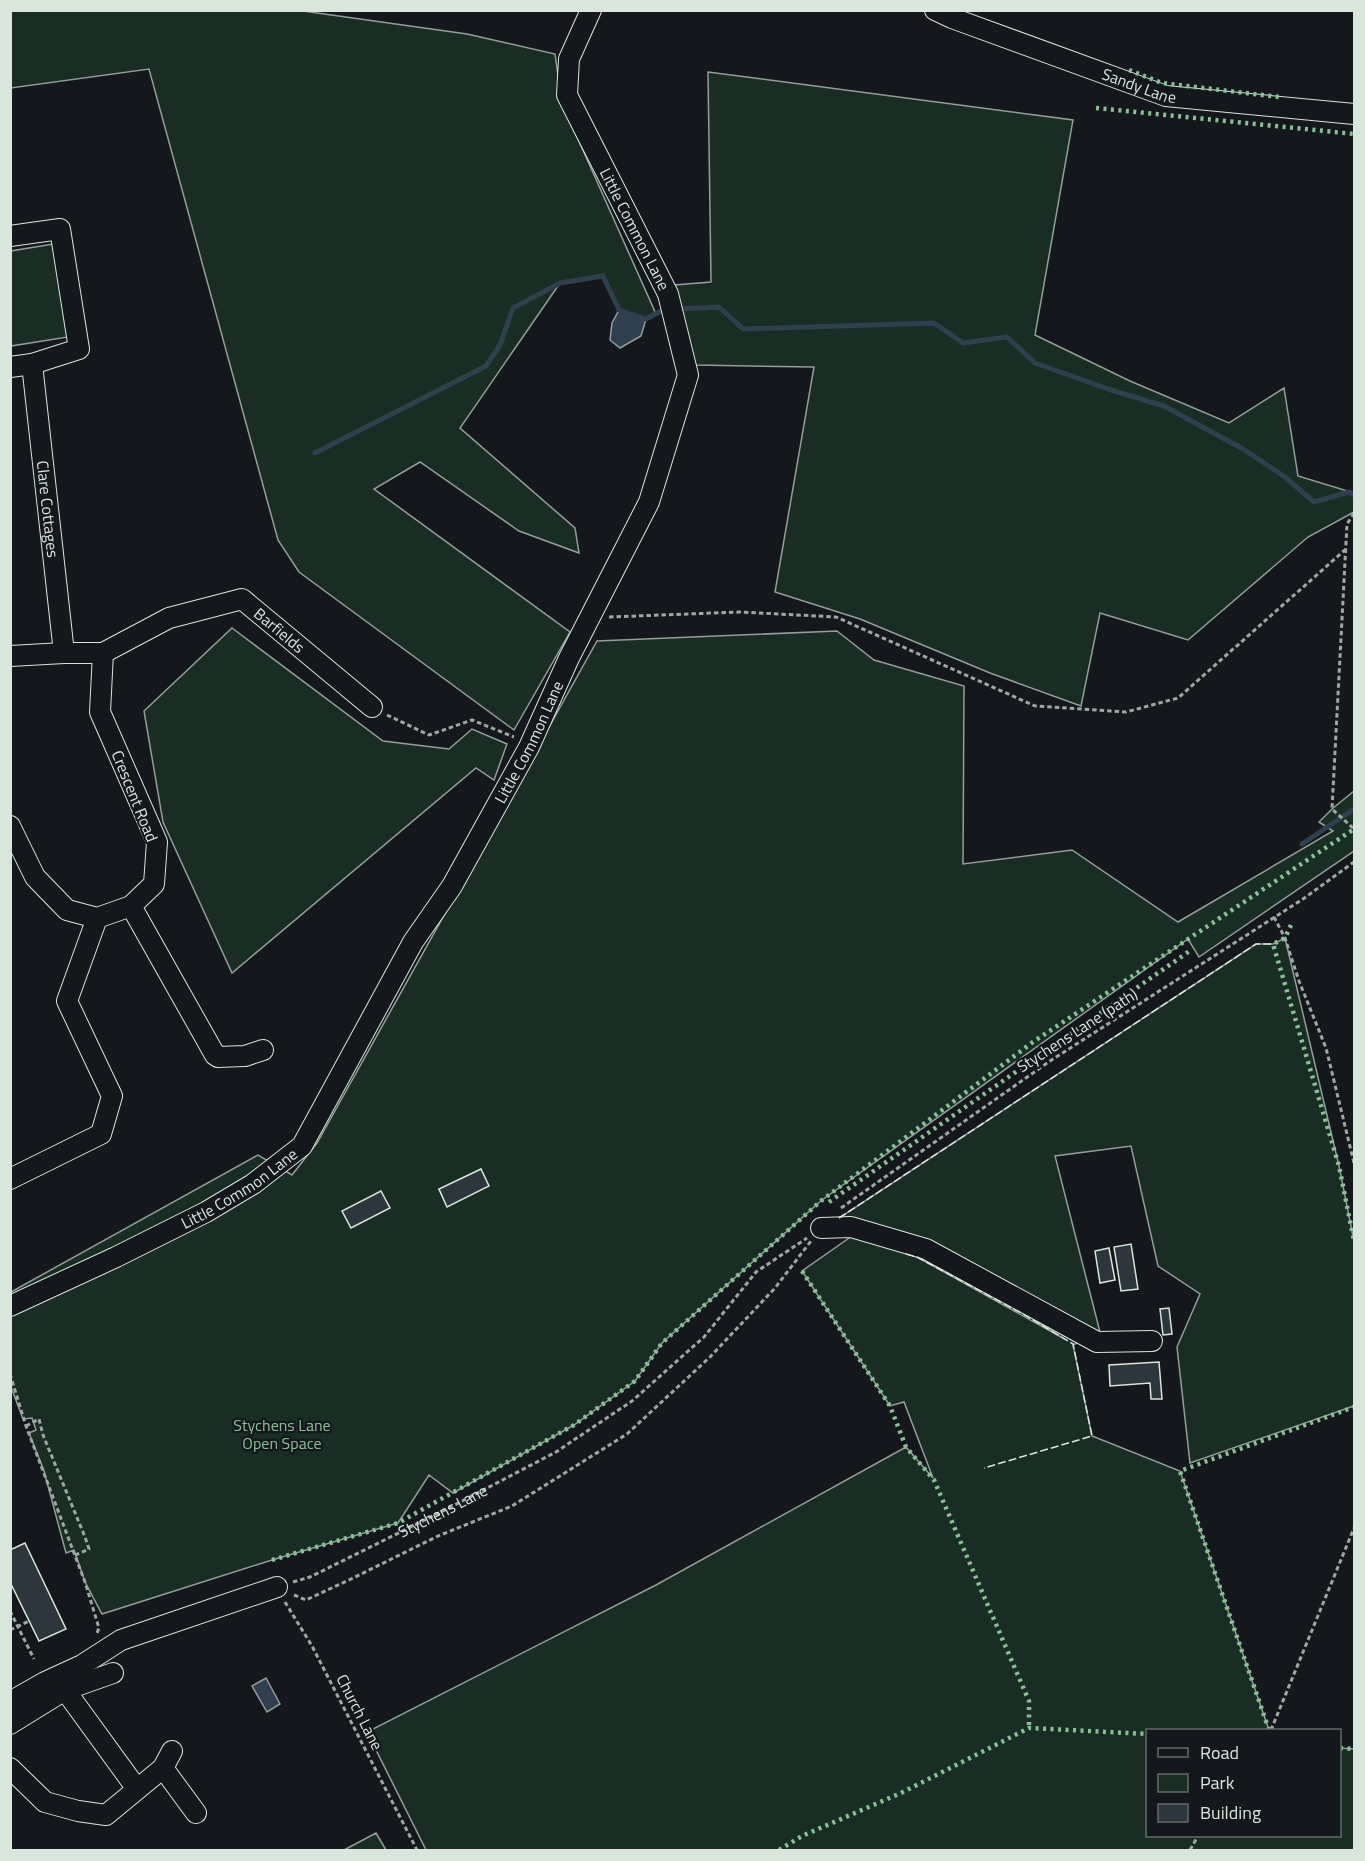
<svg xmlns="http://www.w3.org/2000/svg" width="1365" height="1861" viewBox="0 0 1365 1861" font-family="'Titillium Web',sans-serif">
	<rect width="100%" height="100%" fill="#14181c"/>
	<!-- green -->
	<path fill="#1a2d24" stroke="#939e99" stroke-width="1.5" fill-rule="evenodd" d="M10 11H303L467 34 555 54 562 103 656 314 646 319 619 310 603 276 560 283 460 428 575 528 579 553 519 531 420 462 374 489 570 632 514 730 299 572 278 540 149 69 11 88Z
		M708 72 1073 120 1035 335 1130 381 1229 423 1284 388 1298 476 1354 493V512L1308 537 1188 640 1100 613 1081 706 990 673 860 619 775 592 814 367 695 365 674 285 711 282Z
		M53 244 68 337 11 346V251Z
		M232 628 383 741 449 749 472 729 507 744 494 780 476 768 232 973 163 822 144 711Z
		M837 631 874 660 964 686 963 864 1072 850 1178 922 1333 831 1319 822 1332 809 1354 791V851L1199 957 1188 939 822 1200 662 1343 635 1381 574 1425 453 1493 429 1475 398 1523 272 1560 102 1614 85 1582 74 1550 66 1553 44 1471 29 1433 36 1430 32 1418 23 1419 11 1387V1292L258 1155 292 1175 317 1143 597 641ZM481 1169 488 1186 447 1206 439 1189Z
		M1285 938 1339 1166 1354 1241V1406L1190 1463 1177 1347 1200 1294 1158 1266 1131 1146 1055 1156 1100 1332 1073 1345 1092 1436 1180 1471 1269 1730H1148V1836H1340V1748L1354 1749V1850H426L367 1732 656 1585 906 1447 933 1478 904 1402 890 1406 802 1271 852 1236 917 1257 1061 1337 926 1249 839 1218 1256 944H1273Z
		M376 1833 386 1850H344Z"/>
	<!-- water -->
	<path fill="#2f3f4d" stroke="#939e99" stroke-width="1.5" d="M619 310 646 319 641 336 620 348 610 340 612 323Z
		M266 1678 280 1704 267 1712 252 1686Z"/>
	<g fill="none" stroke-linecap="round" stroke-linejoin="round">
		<!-- stream -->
		<path stroke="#2f3f4d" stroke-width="5" d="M677 309 719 307 743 329 934 323 963 343 1007 337 1035 363 1108 389 1164 406 1243 449 1285 477 1314 502 1349 492 1354 495
			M315 453 486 366 500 345 513 308 560 283 603 276 619 310 646 319 665 309
			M1302 844 1354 809"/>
	</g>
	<!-- building -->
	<path fill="#2c363c" stroke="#d8e6dc" stroke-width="1.5" d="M481 1169 489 1186 447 1207 439 1189Z
		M381 1191 390 1208 351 1228 342 1211Z
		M1131 1244 1138 1289 1121 1291 1114 1247Z
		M1109 1248 1115 1280 1100 1283 1095 1251Z
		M1169 1308 1172 1334 1163 1335 1160 1309Z
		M1159 1362 1162 1399H1151L1150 1383 1110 1386 1109 1365Z
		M25 1543 66 1629 39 1641 10 1582V1550Z"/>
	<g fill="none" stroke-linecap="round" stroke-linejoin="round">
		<defs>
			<g id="minor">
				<path id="s2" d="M935 10 952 18 1166 96 1354 114"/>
				<path d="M10 236 60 229 79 349 32 364 10 367"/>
				<path id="s3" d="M32 364 64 653"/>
				<path id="s4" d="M10 656 64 653H103L169 618 242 599 372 707"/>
				<path d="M10 826 35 877 67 910 97 918 131 906 154 884 157 842 100 712 103 653"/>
				<path d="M131 906 215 1055 218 1057 245 1056 263 1050"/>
				<path d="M10 1179 101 1134 112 1096 67 1001 97 918"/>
				<path d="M821 1228 851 1227 926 1249 1097 1342 1152 1341"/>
				<path id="s5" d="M10 1306 116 1257 206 1212 253 1184 302 1146 413 942 452 886 529 747 569 658 649 502 688 375 668 294 567 95 569 59 591 10"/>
				<path d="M65 1690 137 1789"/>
				<path d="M10 1702 45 1682 82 1665 121 1640 277 1587"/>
				<path d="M10 1724 65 1690 113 1673"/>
				<path d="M10 1768 45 1802 78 1811 106 1815 163 1768 172 1751"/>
				<path d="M163 1768 196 1813"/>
			</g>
		</defs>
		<!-- minor casing -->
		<use href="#minor" stroke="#d8e6dc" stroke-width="22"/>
		<!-- path -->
		<g stroke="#9da8a2" stroke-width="3" stroke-dasharray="4.5 3" stroke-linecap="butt">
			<path d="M1354 513 1347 524 1332 809 1354 829"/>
			<path d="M609 617 740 612 836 617 1035 706 1126 712 1178 698 1346 549"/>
			<path d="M387 715 429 735 472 720 514 737"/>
			<path d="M1274 917 1285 938 1299 981 1326 1048 1354 1163"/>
			<path d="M841 1208 1050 1061 1303 899 1354 862"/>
			<path d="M10 1374 26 1426 85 1582 99 1628 97 1633"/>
			<path d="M26 1426 39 1419 43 1435 85 1537 89 1549 73 1556"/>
			<path id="s1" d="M293 1582 310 1577 447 1509 556 1452 632 1401 704 1337 756 1272 807 1238"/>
			<path d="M294 1595 306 1600 351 1579 438 1536 512 1506 627 1434 710 1357 775 1288 811 1241"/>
			<path d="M285 1602 312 1646 417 1850"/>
			<path d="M10 1611 34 1659"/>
			<path d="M10 1630 29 1621"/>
			<path d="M1271 1730 1354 1528"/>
			<path d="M1190 1850 1198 1836"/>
		</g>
		<!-- minor -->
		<use href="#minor" stroke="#14181c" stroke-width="20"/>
		<!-- hedge -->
		<path stroke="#8ac095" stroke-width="4.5" stroke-dasharray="3 4.5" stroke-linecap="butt" d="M1129 70 1162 83 1279 97
			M1096 108 1354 134
			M1291 925 1285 938 1273 944 1339 1166 1354 1241
			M829 1202 1191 950
			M802 1271 890 1406 906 1447 934 1480 1029 1701V1728
			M272 1560 398 1523 574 1425 635 1381 662 1343 822 1200 1033 1042 1354 829
			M1269 1730 1180 1471 1354 1407
			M1340 1748 1354 1749
			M779 1850 802 1836 901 1793 1029 1728 1148 1734"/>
		<!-- fence -->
		<path stroke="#d8e6dc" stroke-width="1.5" stroke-dasharray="8 3" stroke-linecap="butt" d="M839 1218 1256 944H1273
			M906 1254 917 1257 1023 1314 1073 1344 1092 1436 984 1468"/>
	</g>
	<g text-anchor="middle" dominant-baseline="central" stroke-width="4.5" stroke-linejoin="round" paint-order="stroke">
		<!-- street labels -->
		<g font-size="16" fill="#d8e6dc" stroke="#14181c">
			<text stroke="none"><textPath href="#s2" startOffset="218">Sandy Lane</textPath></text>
			<text transform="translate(635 229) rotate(63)">Little Common Lane</text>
			<text stroke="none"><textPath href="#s3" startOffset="146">Clare Cottages</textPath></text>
			<text stroke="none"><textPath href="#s4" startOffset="292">Barfields</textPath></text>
			<text stroke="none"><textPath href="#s5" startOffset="798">Little Common Lane</textPath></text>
			<text transform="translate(135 796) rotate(68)">Crescent Road</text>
			<text transform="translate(1077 1030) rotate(-33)">Stychens Lane (path)</text>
			<text stroke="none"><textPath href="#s5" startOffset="258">Little Common Lane</textPath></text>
			<text stroke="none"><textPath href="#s1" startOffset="166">Stychens Lane</textPath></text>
			<text transform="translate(360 1712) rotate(63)">Church Lane</text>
		</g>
		<!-- park labels -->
		<g font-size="16" fill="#8ac095" stroke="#14181c">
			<text x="282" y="1425">Stychens Lane<tspan x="282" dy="18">Open Space</tspan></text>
		</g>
	</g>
	<!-- border -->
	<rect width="1365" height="1861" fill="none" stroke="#d8e6dc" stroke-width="24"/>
	<!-- legend -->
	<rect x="1146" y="1729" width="195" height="108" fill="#14181c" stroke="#626a69" stroke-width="1.5"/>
	<rect x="1158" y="1748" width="30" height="9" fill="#14181c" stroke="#626a69" stroke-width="1.5"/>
	<text x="1200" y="1759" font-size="18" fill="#d8e6dc">Road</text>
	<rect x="1158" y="1774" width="30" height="18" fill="#1a2d24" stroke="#626a69" stroke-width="1.5"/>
	<text x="1200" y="1789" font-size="18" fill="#d8e6dc">Park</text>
	<rect x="1158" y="1804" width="30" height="18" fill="#2c363c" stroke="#626a69" stroke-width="1.5"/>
	<text x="1200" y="1819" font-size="18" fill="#d8e6dc">Building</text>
</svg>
